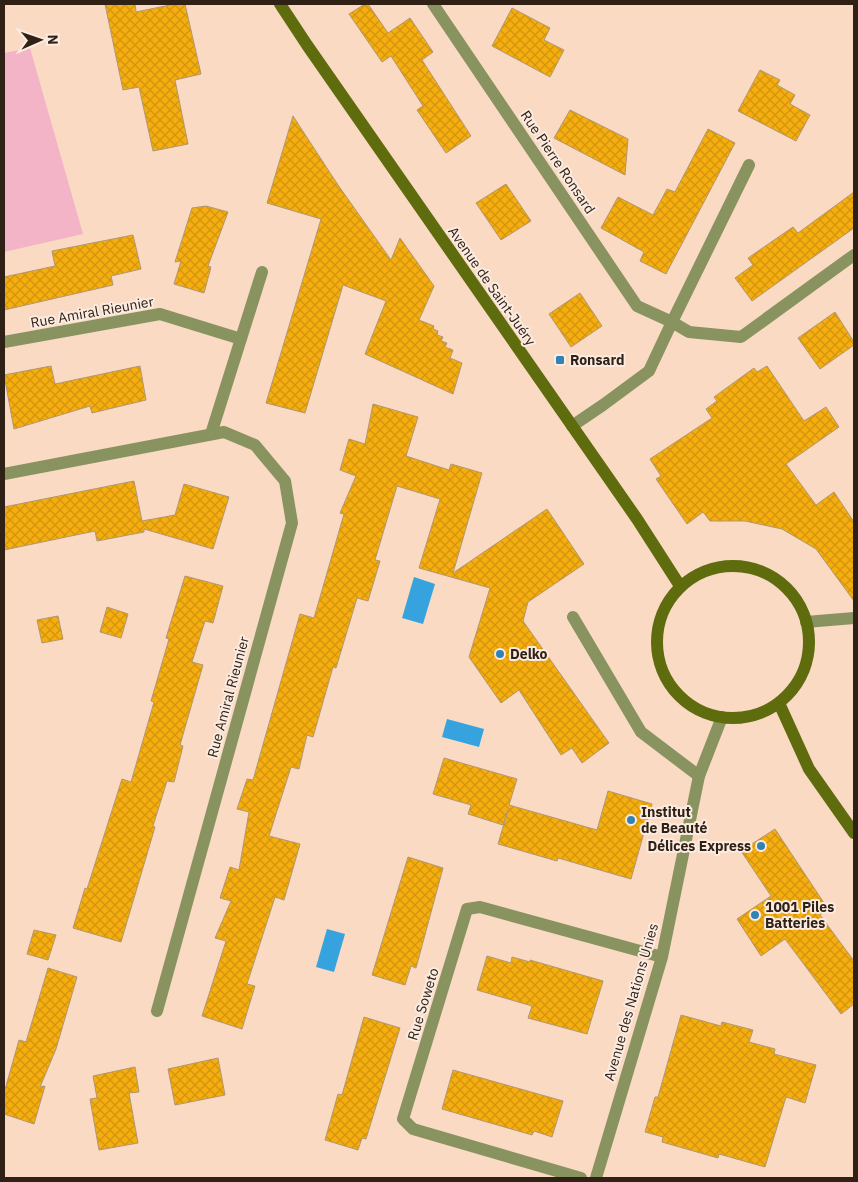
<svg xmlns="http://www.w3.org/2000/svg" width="858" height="1182" viewBox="0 0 858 1182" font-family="'IBM Plex Sans',sans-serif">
	<defs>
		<pattern id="building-cross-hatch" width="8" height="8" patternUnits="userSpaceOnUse" patternTransform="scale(1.25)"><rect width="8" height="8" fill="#f5ad0f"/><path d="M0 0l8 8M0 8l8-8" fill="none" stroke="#d2950e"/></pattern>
	</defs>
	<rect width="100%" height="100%" fill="#fadac3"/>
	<!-- park -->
	<path fill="#f4b4c8" d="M30 48 83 234 4 252V53Z"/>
	<!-- water -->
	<path fill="#36a3df" d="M414 577 435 584 423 624 402 618Z
		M447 719 484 729 479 747 442 737Z
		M327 929 345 934 334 972 316 967Z"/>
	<!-- building -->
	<path fill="url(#building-cross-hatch)" stroke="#b09873" d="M105 4H135L136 12 175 4H185L201 74 175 80 188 144 153 151 139 87 123 90Z
		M365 4H368L388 33 410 18 433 52 422 60 471 136 446 153 417 110 423 106 391 56 382 62 349 14Z
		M512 8 550 28 544 40 564 50 550 77 492 46Z
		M760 70 780 80 777 85 795 95 790 104 810 115 796 141 738 111Z
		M570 110 628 139 625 175 554 138Z
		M293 116 338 185 391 260 400 238 434 286 419 320 434 326 433 329 438 331 437 335 443 337 441 341 447 343 445 347 453 350 450 358 462 363 453 394 365 354 386 301 343 285 305 413 266 403 321 219 267 203Z
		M708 129 735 143 666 274 640 261 644 252 601 228 618 197 653 215 667 189 675 192Z
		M506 184 531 221 501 240 476 203Z
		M854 192V228L752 301 735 278 753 265 748 258 793 227 798 233Z
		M206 206 228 212 208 266 211 267 204 293 174 284 181 261 175 262 192 208Z
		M133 235 141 269 111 276 113 285 4 310V277L55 266 52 251Z
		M580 293 602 326 571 347 549 314Z
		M835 312 854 342V345L820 369 798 338Z
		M51 366 55 384 140 366 146 400 92 413 90 406 14 429 4 375Z
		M767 366 804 421 826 407 839 427 786 464 816 505 834 492 854 522V601L816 549 782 529 745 521H710L703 512 687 524 656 479 661 476 650 459 712 418 706 409 717 401 714 397 754 368 757 372Z
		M373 404 418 417 406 456 449 470 451 464 482 473 453 573 547 509 584 564 528 602 523 621 609 743 582 763 572 748 561 755 519 690 501 703 469 657 490 588 419 568 440 499 397 486 375 560 380 561 368 601 357 598 336 668 333 667 313 737 307 735 299 769 291 767 269 836 300 844 284 900 275 897 247 984 255 986 242 1029 202 1016 226 941 215 938 231 901 220 898 230 867 239 870 249 812 237 809 247 779 253 780 300 614 314 618 344 514 340 513 356 476 340 470 349 439 365 444Z
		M134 481 142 521 175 515 184 484 229 497 213 549 144 529V532L97 541 95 531 4 550V507Z
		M185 576 223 586 213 623 205 621 192 662 203 665 180 745 183 746 174 782 167 781 153 826 155 827 121 942 73 928 85 888 87 889 122 779 131 782 154 702 151 701 169 639 166 638Z
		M107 607 128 614 121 638 100 632Z
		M58 616 63 639 42 643 37 620Z
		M444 758 517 779 509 805 597 830 608 791 652 804 631 879 558 858 557 861 498 844 508 810 503 825 468 814 471 805 433 794Z
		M775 829 828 909 820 915 854 961V1004L841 1014 785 939 761 956 737 919 771 896 741 851Z
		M408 857 443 868 416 968 411 966 405 985 372 975Z
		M34 930 56 935 48 960 27 954Z
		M487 956 511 963 512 957 530 962V960L603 981 587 1034 528 1018 532 1006 477 990Z
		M48 968 77 977 56 1049 40 1087 45 1086 34 1124 4 1114V1093L19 1040 26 1042Z
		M681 1015 721 1026 722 1022 753 1030 749 1042 775 1049 774 1054 816 1065 805 1103 786 1097 765 1167 719 1154 718 1158 662 1142 663 1137 645 1132 655 1097H658Z
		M364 1017 400 1028 366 1139 362 1138 358 1150 325 1140 338 1094 342 1095Z
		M218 1058 225 1095 175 1105 168 1069Z
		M135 1067 139 1092 129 1093 138 1143 99 1150 90 1099 97 1098 93 1076Z
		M453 1070 563 1101 552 1137 534 1131 532 1135 442 1109Z"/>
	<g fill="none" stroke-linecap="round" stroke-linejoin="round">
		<!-- service -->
		<path stroke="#88935f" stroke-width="12" d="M573 617 641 732 699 776"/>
		<!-- minor -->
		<path stroke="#88935f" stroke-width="12" d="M433 4 637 306 672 322 689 332 741 337 854 255
			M4 342 160 314 241 339
			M572 426 603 405 649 371 672 322 749 165
			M211 434 262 272
			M4 474 224 432 255 445 285 481 292 523 157 1011
			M806 622 854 618
			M581 1178 413 1129 403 1119 467 909 480 907 662 957
			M596 1178 662 957 699 776 722 717"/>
		<!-- secondary -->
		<path stroke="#5e6c0e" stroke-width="12" d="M280 4 307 45 637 519 680 586
			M657 642a76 76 0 1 1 152 0a76 76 0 1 1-152 0Z
			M779 703 809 769 854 833"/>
	</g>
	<!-- markers -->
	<g fill="#3083b4" stroke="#fbebe0" stroke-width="2">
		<rect x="555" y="355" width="10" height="10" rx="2.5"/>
		<circle cx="500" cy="654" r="5"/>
		<circle cx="631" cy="820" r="5"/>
		<circle cx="761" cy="846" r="5"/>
		<circle cx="755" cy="915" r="5"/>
	</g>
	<g text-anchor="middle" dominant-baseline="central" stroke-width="4" stroke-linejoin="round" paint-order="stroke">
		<!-- street labels -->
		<g font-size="14" fill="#2f2116" stroke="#fbebe0">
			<text transform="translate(558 162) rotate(56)">Rue Pierre Ronsard</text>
			<text transform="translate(492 286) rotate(55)">Avenue de Saint-Juéry</text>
			<text transform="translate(92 312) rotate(-10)">Rue Amiral Rieunier</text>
			<text transform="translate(228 697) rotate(-75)">Rue Amiral Rieunier</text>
			<text transform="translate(631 1002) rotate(-74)">Avenue des Nations Unies</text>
			<text transform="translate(423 1004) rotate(-73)">Rue Soweto</text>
		</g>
		<!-- poi labels -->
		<g font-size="14" font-weight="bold" fill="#2f2116" stroke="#fbebe0" text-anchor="start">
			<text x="570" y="360">Ronsard</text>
			<text x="510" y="654">Delko</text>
			<text x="641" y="812">Institut<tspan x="641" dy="16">de Beauté</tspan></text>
			<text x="751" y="846" text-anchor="end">Délices Express</text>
			<text x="765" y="907">1001 Piles<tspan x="765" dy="16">Batteries</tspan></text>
		</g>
	</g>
	<!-- border -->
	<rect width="858" height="1182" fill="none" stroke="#2f2116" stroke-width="10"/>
	<!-- north arrow -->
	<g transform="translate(40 40) rotate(88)" stroke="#fbebe0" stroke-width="4" paint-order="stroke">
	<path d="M0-4L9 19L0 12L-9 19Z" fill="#2f2116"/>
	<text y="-8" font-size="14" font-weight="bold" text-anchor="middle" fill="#2f2116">N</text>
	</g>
</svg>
